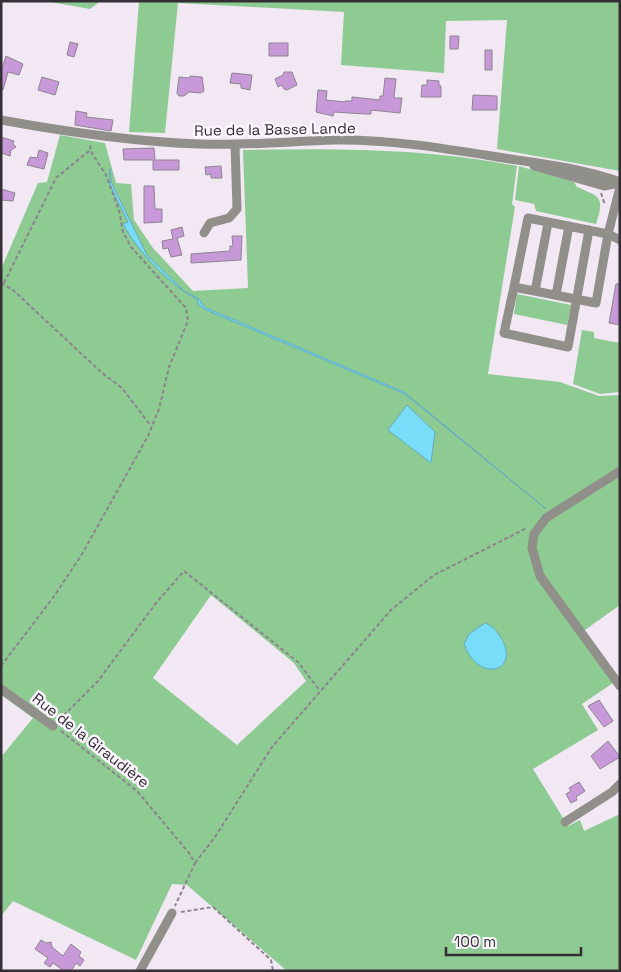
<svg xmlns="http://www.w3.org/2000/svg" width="621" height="972" viewBox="0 0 621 972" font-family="'Space Grotesk',sans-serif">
	<rect width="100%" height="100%" fill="#f1e8f4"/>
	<!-- green -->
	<path fill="#8ecb93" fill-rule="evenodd" d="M45 1H101L90 9Z
		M139 1H620V171L497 149 507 20 446 21 444 73 341 65 344 12 178 3 165 133 129 132Z
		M60 135 105 143 116 183 131 184 134 220 153 248 193 291 248 288 243 150C334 148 427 148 517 166L512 204 515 207 488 374 560 382 599 396 620 395V605L578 635 613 683 582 704 598 730 533 769 568 826 580 820 584 831 620 814V971H287L187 885 172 884 136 960 13 901 1 916V757L33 718 1 695V269L38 183 47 182ZM211 595 294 663 306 681 237 745 153 678Z
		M519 166 574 182 577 187C600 197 605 196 596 224L536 211 534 204 515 200Z
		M517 294 571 305 567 325 514 314Z
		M582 330 594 332V338L620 343V392L600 394 573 384Z"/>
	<!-- water -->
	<path fill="#79ddfa" stroke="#64a9bf" d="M110 169 111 182 147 255 184 291 199 299 204 307 404 392 546 509 405 394 204 309 198 304V300C170 285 138 252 123 224L128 222 110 185Z
		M407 405 435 432 431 463 388 430Z
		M485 623C492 626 495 629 499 635 524 670 479 686 464 644L469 634Z"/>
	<!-- building -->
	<path fill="#c899d8" stroke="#8c848f" d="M450 36H459L458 49H450Z
		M70 42 78 44 74 57 67 55Z
		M269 43H288V56H269Z
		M485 50H492V70H485Z
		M6 56 23 64 19 75 8 72 3 90 1 89V72Z
		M284 72H292L297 85 287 90 284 89 282 85 278 87 275 79 283 75Z
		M232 73 252 75 250 90 241 88V84L230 83Z
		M190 76 202 77 204 91 201 93 189 92 184 96H179L177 93 179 77 190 78Z
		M42 77 59 82 55 95 38 90Z
		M385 78 396 79 394 98H402L400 113 371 110V114H365L334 112 333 116 316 112 318 90 327 91 326 100 345 102V101H352V97L380 100V96H383Z
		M427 80 439 81V86H441V97H421L422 85H427Z
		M473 95 497 96V110H472Z
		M76 111 87 113 86 117 113 120 111 131 75 125Z
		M1 137 14 141 13 144 16 147 11 150 10 156 1 153Z
		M154 148 155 160H179V170H153V160H124L123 149Z
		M39 150 48 153 44 169 27 165 30 157 37 158Z
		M221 166 222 178H211V174L206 175 205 167Z
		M144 186H154L155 209H162V222L144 223Z
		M1 189 15 193 13 201 1 200Z
		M182 227 184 236 177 238 182 255 171 257 168 248 163 249 162 241 173 239 171 230Z
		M232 236H242L241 260 191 263V254L230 251V246H233Z
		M616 284H620V325L609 323Z
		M599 700 613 721 604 727 588 706Z
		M608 741 620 757 600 769 591 756Z
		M579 782 585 791 576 797 577 800 571 803 566 794 571 791 569 788Z
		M41 940 46 943 51 942 52 947 63 956 71 944 81 952 79 956 84 960 80 966 76 963 71 971H64L53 963 50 967 44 963 48 958 35 949Z"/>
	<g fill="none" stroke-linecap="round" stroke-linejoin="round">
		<!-- path -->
		<path stroke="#8b848d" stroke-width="2" stroke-dasharray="4 2.5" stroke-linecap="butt" d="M601 193 605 205
			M1 283 13 290 101 372 122 388 151 426
			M4 283 56 178 89 151
			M1 666 55 595 82 554 148 436 159 409 169 367 188 321 186 308 131 247 123 232 119 210 106 175 90 150 91 143
			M59 720 98 681 156 603 184 571 298 662 320 691
			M61 731 137 791 189 853 195 863 175 906
			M195 863 215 837 272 747 391 610 434 575 527 528
			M181 912 213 907 271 960 273 971"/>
		<!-- minor -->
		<path stroke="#918f8a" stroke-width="9" d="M1 120C67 132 133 142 200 144 246 146 291 141 336 140 395 139 459 151 517 160 551 165 587 170 620 182
			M534 166 604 186 620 183
			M620 187 608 234 620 240
			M528 218 608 234 596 303 514 287Z
			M204 233 210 223 229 218 237 209 235 145
			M514 287 504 333 568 347 589 230
			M535 291 548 223
			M556 295 569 226
			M620 471 546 518 534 534 532 548 540 576 620 686
			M1 689 53 726
			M565 822 612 792 620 784
			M140 971 172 913"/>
	</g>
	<g text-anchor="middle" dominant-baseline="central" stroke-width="5" stroke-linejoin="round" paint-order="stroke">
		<!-- street labels -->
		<g font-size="15" fill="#332f34" stroke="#fcf6fe">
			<text transform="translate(275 129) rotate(-1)">Rue de la Basse Lande</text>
			<text transform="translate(91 740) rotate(38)">Rue de la Giraudière</text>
		</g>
	</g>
	<!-- border -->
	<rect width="621" height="972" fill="none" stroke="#332f34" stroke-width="5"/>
	<!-- scale -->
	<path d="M446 947v8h135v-8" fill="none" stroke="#332f34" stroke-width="2.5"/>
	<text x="454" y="947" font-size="15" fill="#332f34" stroke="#fcf6fe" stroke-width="4" paint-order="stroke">100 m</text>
</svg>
